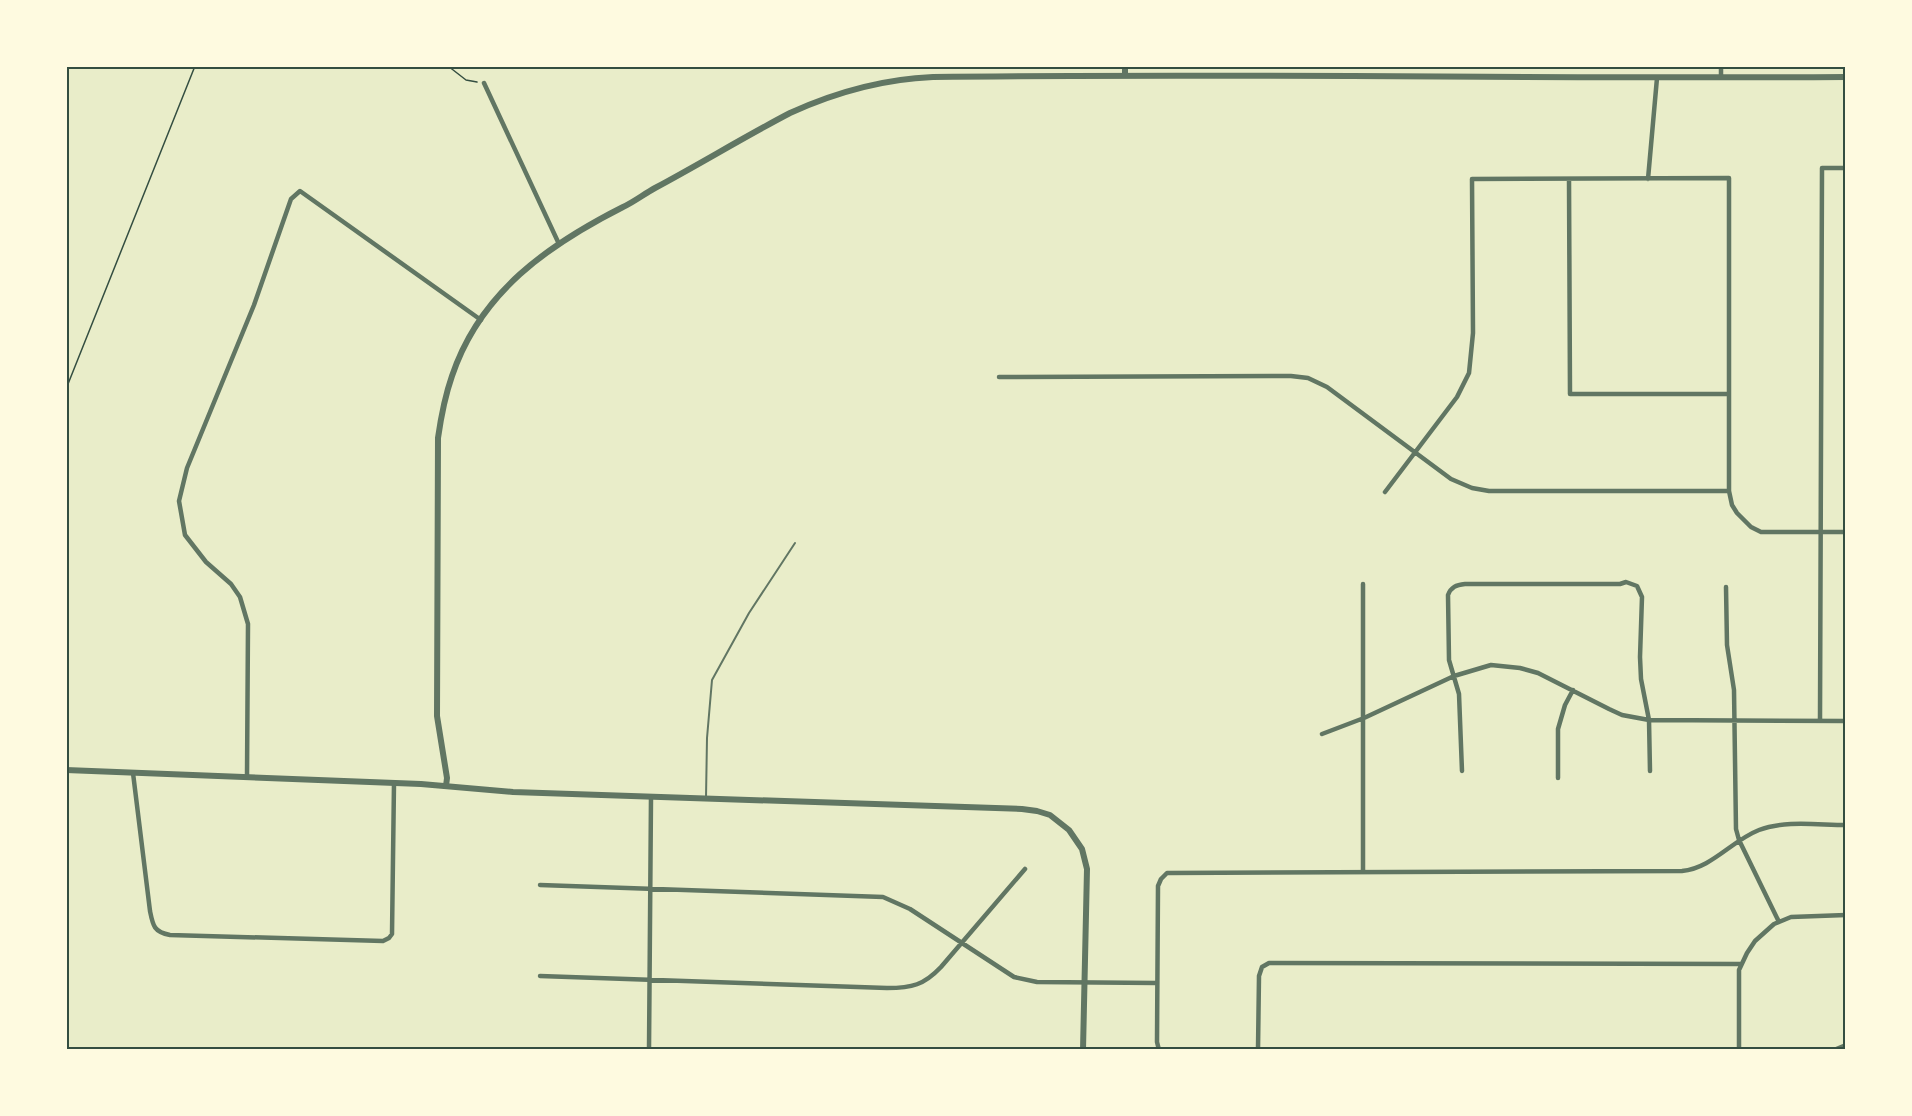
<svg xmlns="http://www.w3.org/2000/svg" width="1912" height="1116" viewBox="0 0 1912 1116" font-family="Montserrat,sans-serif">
	<rect width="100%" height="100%" fill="#e9edc9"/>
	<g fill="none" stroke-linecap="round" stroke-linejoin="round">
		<!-- path -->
		<path stroke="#344e41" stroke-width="1.5" d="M448 66 466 80 477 82
			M66 389 195 66"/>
		<!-- service -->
		<path stroke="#617663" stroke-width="2" d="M706 798 707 738 712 680 749 613 795 543"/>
		<!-- minor -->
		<path stroke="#617663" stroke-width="4.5" d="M1721 66V77
			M484 83 559 244
			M1569 179 1570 394H1729
			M1648 179 1657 78
			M999 377 1291 376 1308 378 1327 387 1451 479 1472 488 1489 491H1729
			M1385 492 1457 397 1469 373 1473 333 1472 179 1729 178V491L1732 505 1737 513 1751 527 1761 532H1846
			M1363 584V872
			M1726 587 1727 645 1734 690 1736 829 1739 840 1779 922
			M1820 721 1822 168H1846
			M1322 734 1364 718 1454 676 1491 665 1520 668 1538 673 1609 709 1622 715 1649 720 1846 721
			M1462 771 1459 694 1449 660 1448 595C1451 587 1456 585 1465 584H1620L1626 582 1637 586 1642 597 1640 657 1641 679 1649 720 1650 771
			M133 773 150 911C153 926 154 932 170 935L383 941 389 938 392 934 394 783
			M247 777 248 624 240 597 231 584 206 562 185 535 179 501 187 468 254 305 291 199 300 191 481 320
			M1558 778V729L1565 705 1573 690
			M540 885 883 897 910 909 1014 977 1037 982 1157 983
			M540 976 887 988C912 988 924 985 941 967L1025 869
			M649 1050 651 797
			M1159 1050 1157 1042 1158 886 1161 879 1167 873 1682 871C1712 868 1731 841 1759 830 1785 820 1818 825 1846 825
			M1258 1050 1259 976 1262 967 1269 963 1741 964
			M1739 1050V970L1747 953 1755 941 1774 924 1791 917 1846 915
			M1834 1050 1846 1045"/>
		<!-- tertiary -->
		<path stroke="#617663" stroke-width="6" d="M1125 66V76
			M66 770 421 784 513 792 1022 809 1037 811 1050 815 1069 830 1082 849 1087 869 1083 1050
			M446 786 447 778 437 716 438 438C441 417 445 396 452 376 480 292 548 245 623 207 634 202 644 194 655 188 700 164 744 137 790 113 836 92 883 79 933 77 1237 73 1542 79 1846 77"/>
	</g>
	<!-- border -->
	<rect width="1912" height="1116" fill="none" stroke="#fefae0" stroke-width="135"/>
	<rect x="68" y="68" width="1776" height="980" fill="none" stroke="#344e41" stroke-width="2"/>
</svg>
